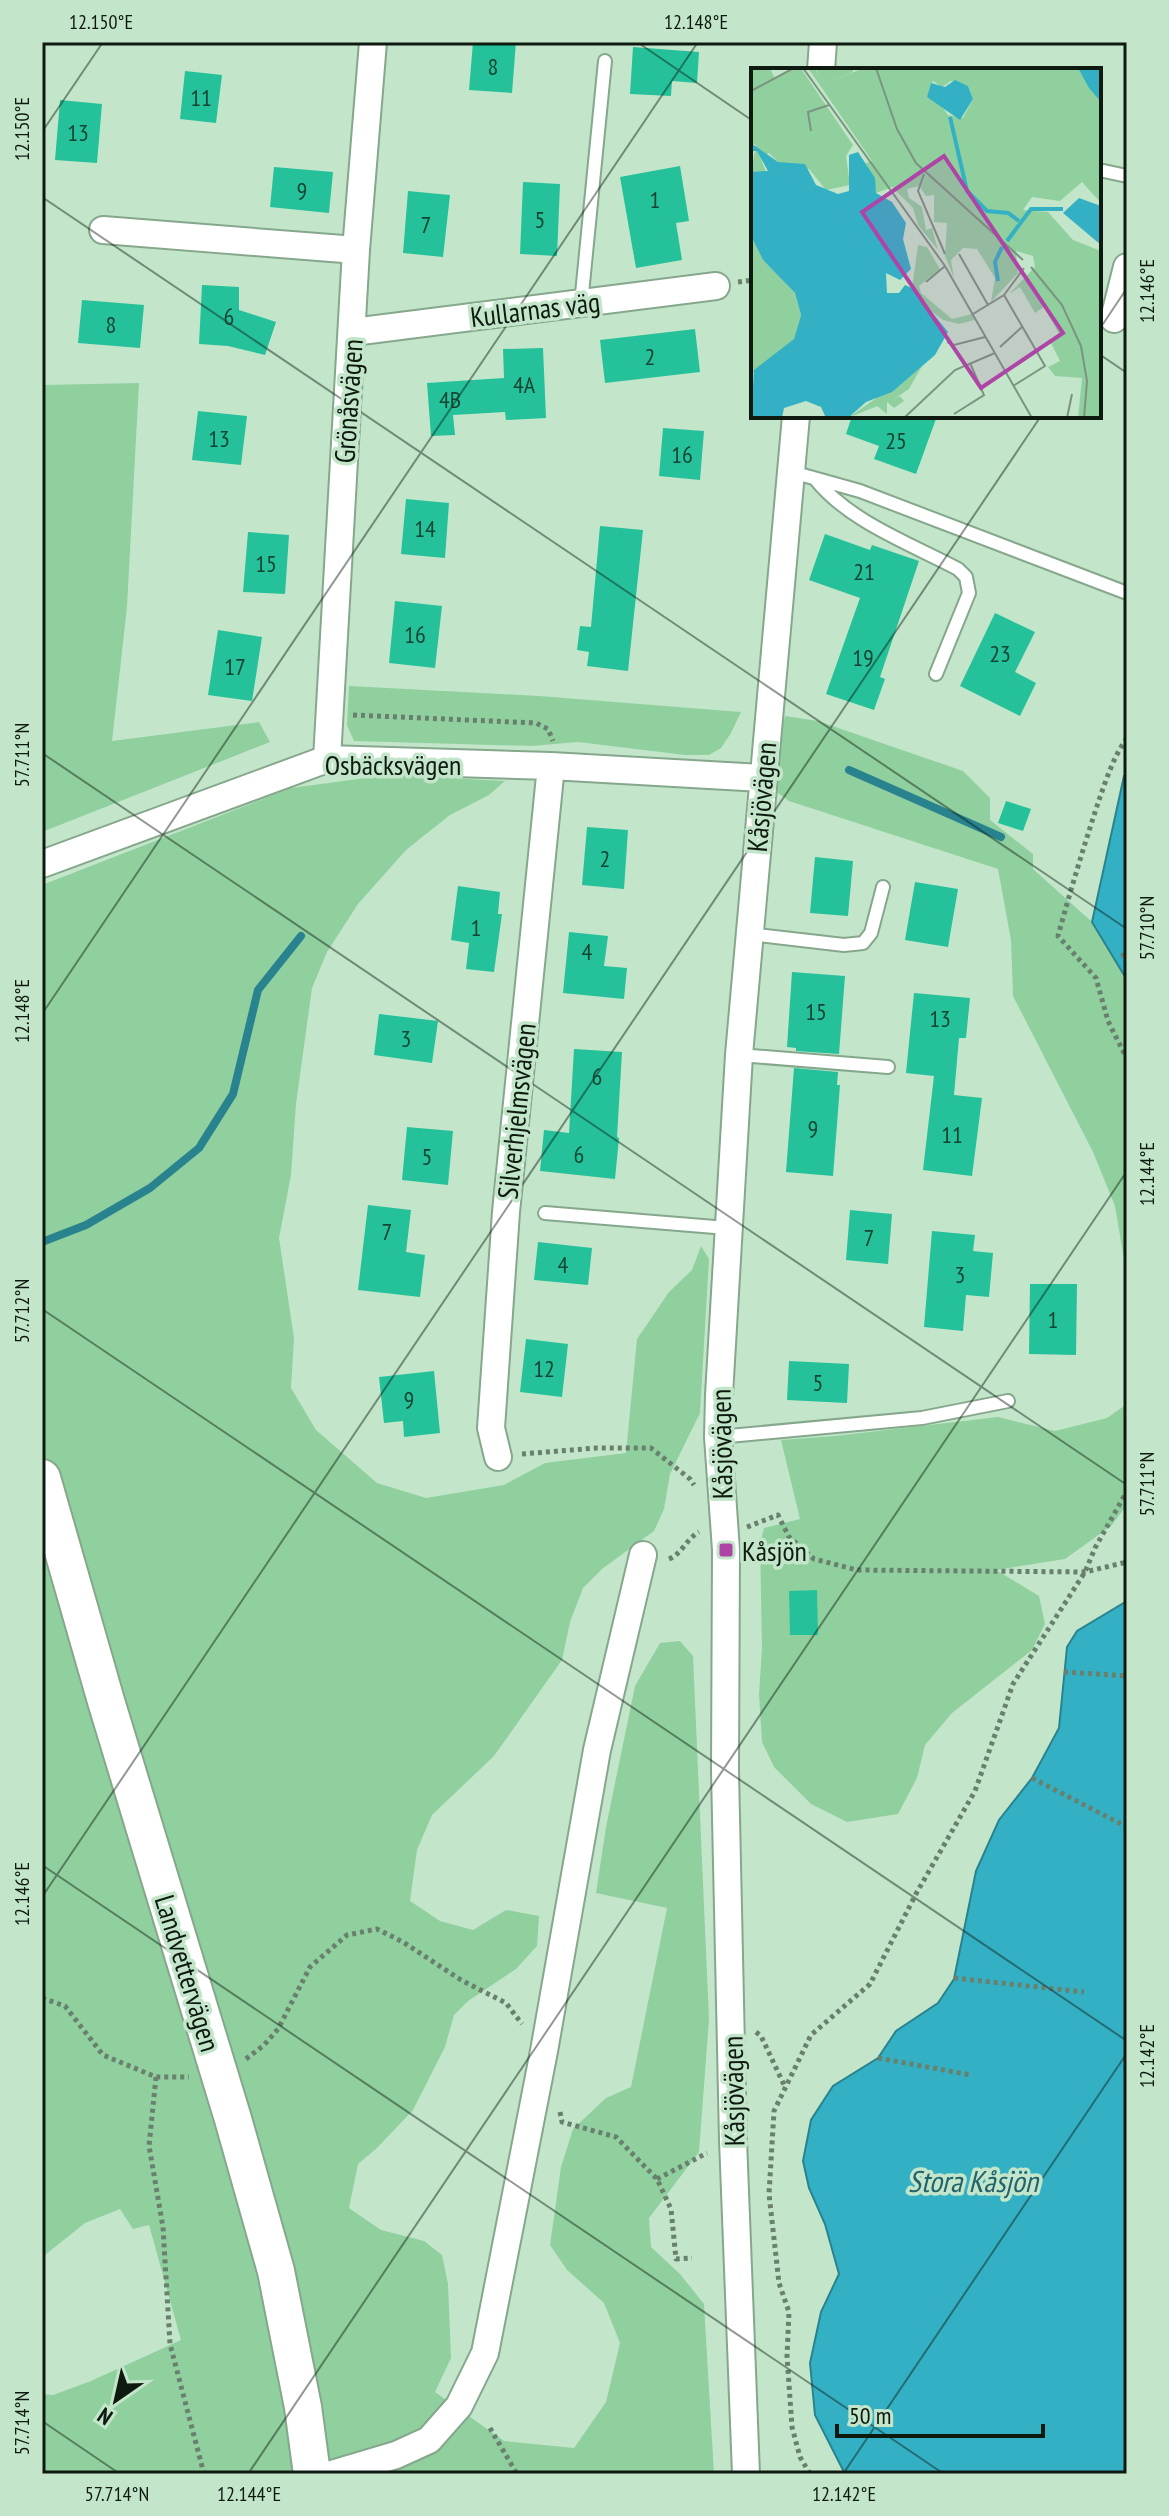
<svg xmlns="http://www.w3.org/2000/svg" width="1169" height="2516" viewBox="0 0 1169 2516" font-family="'PT Sans Narrow',sans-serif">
	<rect width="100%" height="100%" fill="#c3e6ca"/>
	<!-- green -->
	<path fill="#90d09e" d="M139 383 127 607 112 741 259 722 270 742 42 832V385Z
		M349 686 539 696 741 712 731 733 721 748 709 755H685L578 742 532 746 354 741 347 725Z
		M785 716 818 721 963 771 990 798V820L1033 854V869L1092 922 1127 980V1277L1115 1206 1093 1152 1013 996 1011 940 998 869 789 801 775 791 778 743Z
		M388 775 505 781 489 795 450 815 406 850 358 904 327 952 312 988 296 1104 291 1175 279 1238 294 1338 291 1388 316 1430 377 1483 426 1498 504 1485 545 1463 626 1453 637 1339 669 1292 692 1270 701 1246 709 1259 700 1413 670 1474 664 1509 654 1531 602 1569 583 1588 570 1622 562 1660 494 1756 432 1815 417 1850 410 1901 440 1921 473 1930 506 1910 539 1916 537 1946 516 1969 468 2001 454 2015 445 2047 413 2110 377 2148 358 2164 349 2208 381 2230 424 2241 442 2255 448 2284 451 2358 435 2392 504 2441 574 2448 606 2402 620 2343 604 2303 567 2270 550 2245 561 2167 573 2129 606 2098 631 2087 667 1908 596 1893 606 1827 635 1686 660 1643 680 1641 693 1656 709 2019 699 2152 649 2218 651 2247 680 2274 704 2304 714 2474H42V2394L53 2395 91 2381 181 2340 149 2225 133 2229 120 2209 85 2223 45 2255 42 2262V885L291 788Z
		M1127 1404V1505L1111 1526 1065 1559 996 1570 1039 1596 1045 1624 1032 1650 952 1713 925 1745 917 1778 898 1814 847 1822 811 1804 774 1767 762 1742 759 1694 762 1648 760 1543 764 1528 800 1519 781 1440 835 1436 998 1417 1055 1431 1107 1418Z"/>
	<!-- water -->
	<path fill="#34b0c4" stroke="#29838e" stroke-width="2" d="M1124 776H1127V980L1092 922Z
		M1127 1601V2474H845L815 2415 810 2363 821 2312 839 2274 825 2224 809 2188 803 2161 811 2120 833 2086 878 2058 896 2031 938 2003 954 1979 976 1871 999 1820 1032 1778 1059 1728 1067 1647 1077 1631Z"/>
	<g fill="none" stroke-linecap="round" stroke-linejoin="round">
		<!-- stream -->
		<path stroke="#29838e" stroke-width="8" d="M849 770 1001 837
			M42 1242 86 1225 150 1188 199 1148 233 1094 258 990 301 936"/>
	</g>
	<!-- building -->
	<path fill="#25c19a" d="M473 42H516L512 93 469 90Z
		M633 47 699 52 697 83 672 81 671 96 630 94Z
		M185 71 222 75 216 123 180 119Z
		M60 100 102 104 97 163 55 160Z
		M680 166 689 221 676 223 682 260 636 268 620 177Z
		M274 167 333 172 329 213 270 207Z
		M523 182 560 184 557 256 520 254Z
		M408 191 450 195 443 257 403 253Z
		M202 285 239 287V310L276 322 265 355 228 346 199 344Z
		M82 300 144 305 140 348 78 343Z
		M695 329 700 372 605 383 600 340Z
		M543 348 546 418 506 420 505 412 453 415 455 435 431 436 427 383 504 378 503 349Z
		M198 411 247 416 241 465 192 460Z
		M852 416H937L916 474 874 459 879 446 846 434Z
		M663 428 704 431 700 480 659 476Z
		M406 499 449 503 445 558 401 554Z
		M600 526 643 530 628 671 587 666 589 652 577 650 580 626 591 627Z
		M248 532 289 535 285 594 243 592Z
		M825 534 870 550 872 545 919 561 880 677 885 679 874 710 826 694 860 598 809 580Z
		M395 601 442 606 435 668 389 663Z
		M995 613 1035 632 1015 672 1036 683 1020 716 960 686Z
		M218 630 262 637 252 701 208 695Z
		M1006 801 1031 809 1023 831 998 823Z
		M587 827 628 830 624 889 582 885Z
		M815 857 853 861 848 916 810 913Z
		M915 882 958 889 948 947 905 940Z
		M458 886 500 892 498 914H502L494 972 466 969 469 943 451 940Z
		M569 932 608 936 604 966 627 968 624 999 563 993Z
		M792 972 845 976 839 1054 796 1051V1048L787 1047Z
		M914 993 970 998 966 1038H959L954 1095 982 1098 972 1176 923 1170 934 1076 906 1073Z
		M379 1014 438 1021 432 1063 374 1055Z
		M574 1049 622 1052 617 1137 619 1138 615 1179 540 1171 544 1130 569 1133Z
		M794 1068 838 1072 837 1085H840L833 1176 786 1172Z
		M407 1127 453 1131 448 1185 402 1180Z
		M368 1205 411 1210 406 1252 425 1255 420 1297 358 1290Z
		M850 1210 892 1214 888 1264 846 1260Z
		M932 1231 975 1235 973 1251 993 1253 989 1297 966 1295 963 1331 924 1327Z
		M538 1242 592 1248 588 1285 534 1280Z
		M1030 1284H1077L1076 1355 1029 1354Z
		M526 1339 568 1344 562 1397 520 1392Z
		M789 1361 849 1364 847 1403 787 1400Z
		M434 1371 440 1433 404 1437 403 1421 384 1423 379 1377Z
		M817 1590 818 1635H790L789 1591Z"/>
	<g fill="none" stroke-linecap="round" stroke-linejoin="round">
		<defs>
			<path id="lane" d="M1099 170 1127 176
				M581 304 605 61
				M792 472 860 491 1127 593
				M816 480C850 522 911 544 958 569L966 577 969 593 936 674
				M749 934 844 945 863 943 871 933 883 887
				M739 1055 888 1067
				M545 1213 727 1228
				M718 1437 922 1418 1008 1401"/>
			<path id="street" d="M821 70 823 42
				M103 230 356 250
				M1114 319 1127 267
				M353 332 716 286
				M327 759 356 250 373 42
				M42 864 327 759 551 766 762 778
				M498 1457 491 1428 506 1212 551 766
				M332 2474 396 2455 429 2440 459 2406 485 2353 544 2051 597 1750 643 1555
				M746 2474 733 2140 725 1771 726 1550 718 1437 719 1395 739 1055 796 416"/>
			<path id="secondary" d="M42 1478 106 1701 233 2119 276 2271 303 2407 312 2474"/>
		</defs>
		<!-- lane casing -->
		<use href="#lane" stroke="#85a78c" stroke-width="16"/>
		<!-- street casing -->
		<use href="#street" stroke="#85a78c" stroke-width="30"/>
		<!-- secondary casing -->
		<use href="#secondary" stroke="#85a78c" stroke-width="40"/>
		<!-- path -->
		<path stroke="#68806d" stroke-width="5" stroke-dasharray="4 4" stroke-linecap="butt" d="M738 282 753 280
			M353 715 536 723 548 729 553 741
			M1127 738C1113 757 1105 783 1097 806 1083 849 1070 892 1058 936L1096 978 1108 1021 1127 1059
			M1121 956 1127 954
			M522 1454 596 1448H651L690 1479 694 1485
			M747 1527 778 1515 789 1537 814 1559 857 1570 1085 1572 1127 1562
			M669 1559C682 1554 686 1539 699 1532
			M1064 1672 1127 1676
			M1032 1778 1125 1826
			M954 1978 1084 1992
			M42 1998 65 2006 103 2055 156 2077H189
			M756 2032 761 2036 785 2087
			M878 2058 971 2075
			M246 2059 264 2045 278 2029 310 1967 347 1935 377 1929 403 1942 461 1980 506 2003 522 2024
			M156 2077 149 2146 163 2227 170 2344 204 2474
			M560 2112 562 2122 616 2137 657 2179 671 2209 676 2259 692 2258
			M657 2179 707 2153
			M490 2428 517 2474
			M810 2474 800 2457 792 2427 787 2356 789 2312 779 2283 769 2194 774 2111 811 2035 870 1984 917 1892 975 1791 1013 1684 1085 1572 1095 1548 1127 1491"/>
		<!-- lane -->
		<use href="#lane" stroke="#fff" stroke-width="12"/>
		<!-- street -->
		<use href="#street" stroke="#fff" stroke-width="26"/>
		<!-- secondary -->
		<use href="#secondary" stroke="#fff" stroke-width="36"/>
	</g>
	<!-- ticks -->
	<path fill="none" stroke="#0e1a10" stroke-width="2" stroke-opacity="0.45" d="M637 42 753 121M42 132 103 42M42 197 1127 929M1099 330 1127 288M1099 354 1127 373M42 753 1127 1485M42 1014 698 42M42 1309 1127 2041M42 1865 944 2474M42 1897 1041 416M42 2421 120 2474M248 2474 1127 1171M843 2474 1127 2053"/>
	<!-- markers -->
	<rect fill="#ae44a6" stroke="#c3e6ca" stroke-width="3" x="718" y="1542" width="16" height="16" rx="4"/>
	<g text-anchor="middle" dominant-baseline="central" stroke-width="7" stroke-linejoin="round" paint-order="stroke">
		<!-- number labels -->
		<g font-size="24" fill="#144432">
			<text x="493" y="66">8</text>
			<text x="201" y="97">11</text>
			<text x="78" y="132">13</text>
			<text x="302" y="190">9</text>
			<text x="655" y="199">1</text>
			<text x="540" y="219">5</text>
			<text x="426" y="224">7</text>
			<text x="229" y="316">6</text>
			<text x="111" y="324">8</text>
			<text x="650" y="356">2</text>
			<text x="524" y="384">4A</text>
			<text x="450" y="399">4B</text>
			<text x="219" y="438">13</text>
			<text x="896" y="440">25</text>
			<text x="682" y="454">16</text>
			<text x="425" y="528">14</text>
			<text x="266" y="563">15</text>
			<text x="864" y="571">21</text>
			<text x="415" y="634">16</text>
			<text x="1000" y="653">23</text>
			<text x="863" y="657">19</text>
			<text x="235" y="666">17</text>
			<text x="605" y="858">2</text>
			<text x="476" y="927">1</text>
			<text x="587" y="951">4</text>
			<text x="816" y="1011">15</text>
			<text x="940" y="1018">13</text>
			<text x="406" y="1038">3</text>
			<text x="597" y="1076">6</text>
			<text x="813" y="1128">9</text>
			<text x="952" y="1134">11</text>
			<text x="579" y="1154">6</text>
			<text x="427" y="1156">5</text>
			<text x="387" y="1231">7</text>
			<text x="869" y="1237">7</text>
			<text x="563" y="1264">4</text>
			<text x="960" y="1274">3</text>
			<text x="1053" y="1319">1</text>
			<text x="544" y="1368">12</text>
			<text x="818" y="1382">5</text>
			<text x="409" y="1399">9</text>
		</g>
		<!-- street labels -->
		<g font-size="28" fill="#0e1a10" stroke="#c3e6ca">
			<text transform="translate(535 309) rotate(-7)">Kullarnas väg</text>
			<text transform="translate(348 401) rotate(-86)">Grönåsvägen</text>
			<text x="393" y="764">Osbäcksvägen</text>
			<text transform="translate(761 797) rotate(-85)">Kåsjövägen</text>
			<text transform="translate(516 1111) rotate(-84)">Silverhjelmsvägen</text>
			<text transform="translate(721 1444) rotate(-91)">Kåsjövägen</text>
			<text transform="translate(188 1973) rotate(73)">Landvettervägen</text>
			<text transform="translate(733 2091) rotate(-91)">Kåsjövägen</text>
		</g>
		<!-- poi labels -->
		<g font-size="28" fill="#0e1a10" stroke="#c3e6ca" text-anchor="start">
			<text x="742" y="1550">Kåsjön</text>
		</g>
		<!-- water labels -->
		<g font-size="30" font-style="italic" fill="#21626c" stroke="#c3e6ca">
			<text x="973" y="2180">Stora Kåsjön</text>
		</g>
	</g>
	<!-- overview -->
	<g transform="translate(751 68)">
		<rect width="350" height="350" fill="#c3e6ca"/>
		<path d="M0 0H19L24 11 45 0 51 2 102 77 95 88 99 117 75 122 58 101 27 94 18 85 10 91 16 106 0 104 5 77 0 75ZM57 0H64L68 8 65 0H101L102 4 73 16 108 2 103 0H327L350 34V135L331 114 309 133 281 129 272 142 297 144 322 172 350 183V350H327L331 310 304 308 297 299 309 293 299 273 308 266 293 239 284 245 269 219 258 226 284 199 282 188 265 183 267 205 240 234 244 210 226 181 212 180 200 192 203 210 194 188 196 155 183 154V127L175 128 168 118 156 121 158 130 171 139 175 162 181 160 187 182 167 157 162 140 141 119 125 125 115 95 121 93ZM182 13 191 19 200 13 217 18 222 31 212 50 197 47 188 34 176 29ZM0 168 12 192 44 225 50 247 43 271 0 307ZM167 177 176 179 189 201 168 218 170 225 201 251 221 246 223 252 208 256 192 252 167 233 161 220ZM171 298 158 321 143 331 149 328 153 333 143 340 136 334V346L126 338 97 350Z" fill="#90d09e" fill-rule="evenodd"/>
		<path d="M327 0H350V34L338 20ZM204 12 217 18 222 31 209 52 176 29 180 15 194 19ZM0 75 27 94 54 96 65 117 87 126 98 123V87L107 84 124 110 125 125 141 134 155 155 152 171 160 201 149 212 135 205 136 225H148L154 217 161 220 197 264 184 287 141 324 115 334 97 350H75L70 339 55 333 33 340 31 350H0L3 302 43 271 50 247 44 225 12 192 0 168V104L17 103 6 83H0ZM328 130 350 138V177L312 145Z" fill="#34b0c4"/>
		<path fill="none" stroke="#34b0c4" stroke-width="4" d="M199 49 216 123 236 143 257 145 268 153M256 173 280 141H312M247 213 244 194 251 179"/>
		<path fill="none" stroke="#7b9480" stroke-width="2" d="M52 0 194 198 281 350M125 0 146 61 165 95 272 192M0 23 43 0M60 63 57 44 78 37M173 106 167 123 194 186M208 186 237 237M280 199 311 237 330 278 336 313 333 350M175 214 194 198M253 227 294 298 262 318M222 246 253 227 273 200M196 274 203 277 234 269M249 279 272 258M203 346 233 327 219 295M153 350 204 302 244 285M316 350 321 326"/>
		<path fill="#ae44a6" fill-opacity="0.15" stroke="#ae44a6" stroke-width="4" d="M193 88 312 265 230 320 111 144Z"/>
		<rect width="350" height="350" fill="none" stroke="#0e1a10" stroke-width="4"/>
	</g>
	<!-- border -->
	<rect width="1169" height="2516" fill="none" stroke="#c3e6ca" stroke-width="88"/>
	<!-- north arrow -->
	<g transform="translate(116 2400) rotate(214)" stroke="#c3e6ca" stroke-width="6" paint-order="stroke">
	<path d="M0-6L14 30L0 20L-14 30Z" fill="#0e1a10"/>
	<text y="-12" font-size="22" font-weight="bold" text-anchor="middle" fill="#0e1a10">N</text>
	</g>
	<!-- scale -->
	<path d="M837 2424v12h206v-12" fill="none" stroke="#0e1a10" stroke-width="4"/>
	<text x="849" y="2424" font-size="24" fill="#0e1a10" stroke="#c3e6ca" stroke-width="6" paint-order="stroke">50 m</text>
	<rect x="44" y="44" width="1081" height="2428" fill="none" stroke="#0e1a10" stroke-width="3"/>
	<g font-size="20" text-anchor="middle" fill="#0e1a10">
		<text x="101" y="29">12.150°E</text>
		<text x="696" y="29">12.148°E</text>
		<text transform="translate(22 129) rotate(-90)" y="7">12.150°E</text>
		<text transform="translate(1147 291) rotate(-90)" y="7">12.146°E</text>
		<text transform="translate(22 755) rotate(-90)" y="7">57.711°N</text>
		<text transform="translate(1147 928) rotate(-90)" y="7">57.710°N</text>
		<text transform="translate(22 1011) rotate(-90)" y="7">12.148°E</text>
		<text transform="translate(1147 1174) rotate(-90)" y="7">12.144°E</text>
		<text transform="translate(22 1311) rotate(-90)" y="7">57.712°N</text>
		<text transform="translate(1147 1484) rotate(-90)" y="7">57.711°N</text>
		<text transform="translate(22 1894) rotate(-90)" y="7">12.146°E</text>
		<text transform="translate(1147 2056) rotate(-90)" y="7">12.142°E</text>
		<text transform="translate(22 2423) rotate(-90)" y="7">57.714°N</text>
		<text x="117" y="2501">57.714°N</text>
		<text x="249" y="2501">12.144°E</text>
		<text x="844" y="2501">12.142°E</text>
	</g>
</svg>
